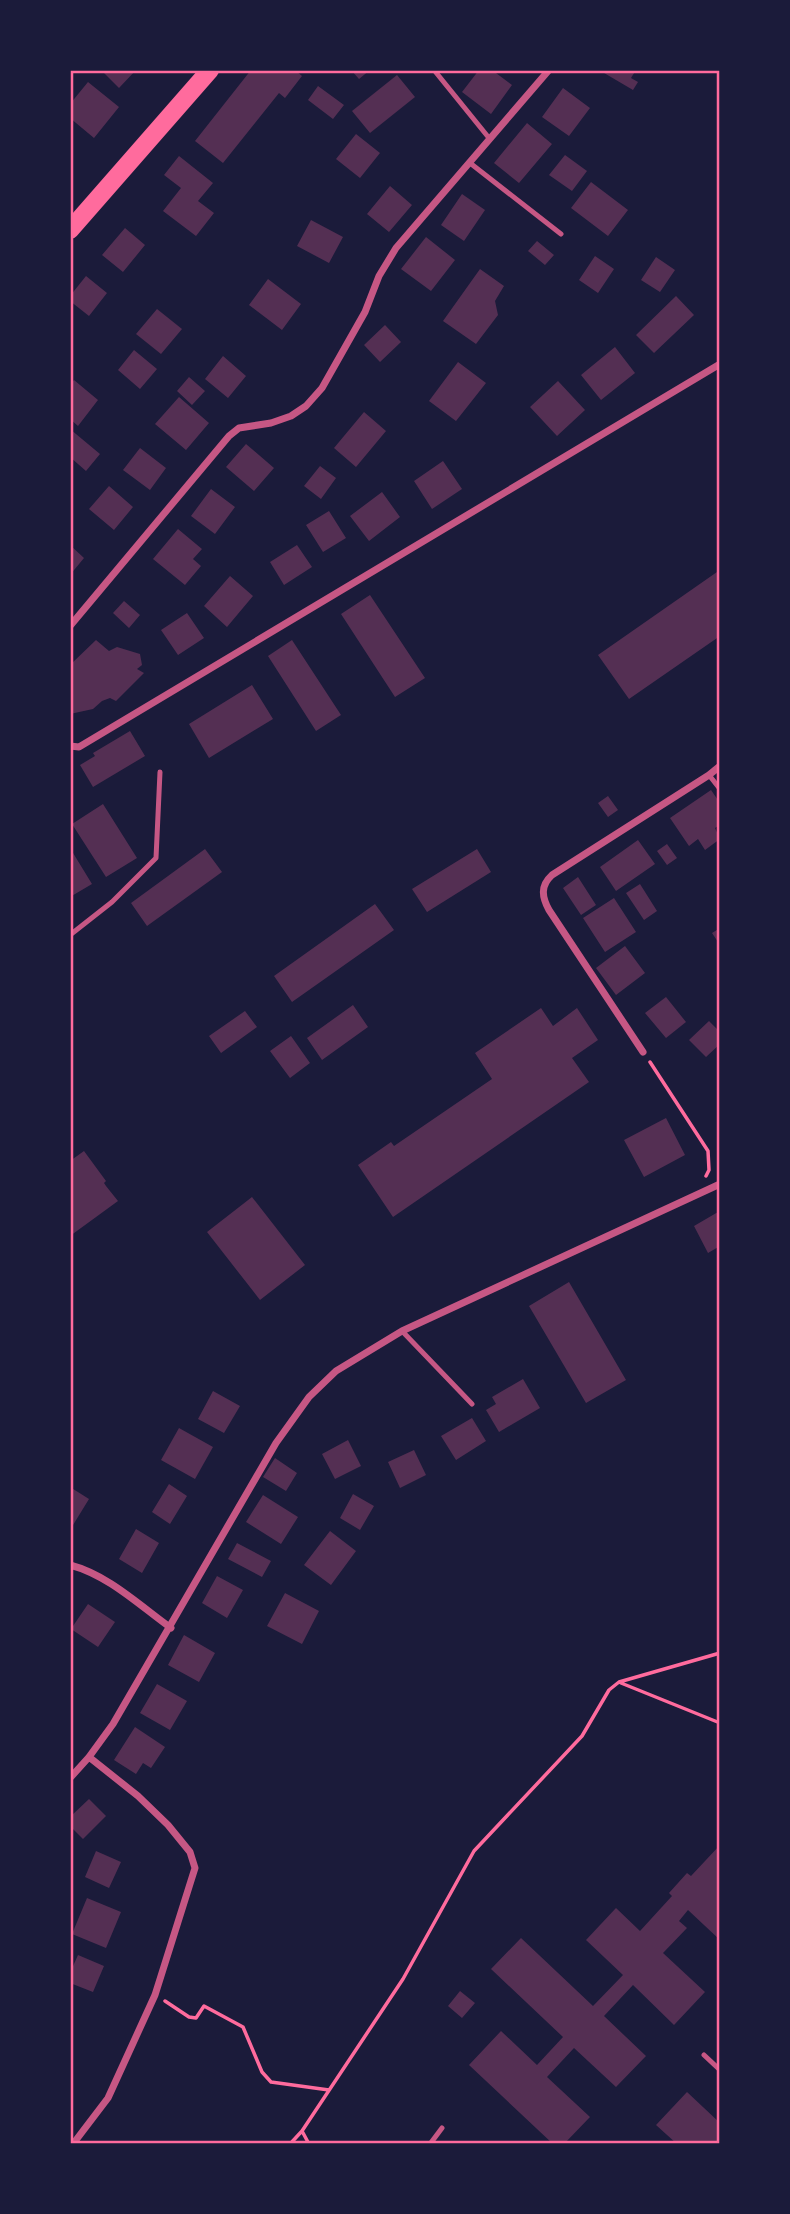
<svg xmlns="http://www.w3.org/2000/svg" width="790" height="2214" viewBox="0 0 790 2214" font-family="'Alegreya Sans',sans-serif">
	<rect width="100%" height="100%" fill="#1b1b3a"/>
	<!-- building -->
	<path fill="#542f53" d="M101 70H136L119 88Z
		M251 70H295L302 76 285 98 279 93 223 163 195 141Z
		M351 70H370L359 79Z
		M479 70H492L512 85 491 114 462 92Z
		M599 70H636L631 78 638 82 633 90Z
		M397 75 415 97 370 133 352 111Z
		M88 82 119 107 94 138 70 118V104Z
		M318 86 344 105 333 119 308 100Z
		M563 88 590 108 569 136 542 117Z
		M527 123 552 144 519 183 494 163Z
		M356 134 380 153 360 178 336 159Z
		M565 155 587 171 572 191 549 175Z
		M179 156 213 183 198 201 214 213 196 236 163 211 181 188 164 175Z
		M591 182 628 210 608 236 571 208Z
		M390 186 412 205 389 232 367 214Z
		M462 194 485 210 464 241 441 225Z
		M311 220 343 237 329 263 297 246Z
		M125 228 145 245 123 272 102 255Z
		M426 237 455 260 431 291 401 269Z
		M537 241 554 255 545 265 528 251Z
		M595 256 614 269 598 293 579 280Z
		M656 257 675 270 660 292 641 280Z
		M480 269 504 286 495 301 498 315 476 344 443 321Z
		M86 276 107 293 89 316 70 301V296Z
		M268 279 301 304 282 330 249 305Z
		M676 296 694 315 654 353 636 335Z
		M157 309 182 329 161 354 136 334Z
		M385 325 401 342 380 362 364 345Z
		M615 347 635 373 601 400 581 375Z
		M134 350 157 369 140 389 118 370Z
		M223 356 246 376 228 398 205 379Z
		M458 362 486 383 456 421 429 401Z
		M189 377 205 391 192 405 177 391Z
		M74 380 98 400 78 426 70 419V385Z
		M558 381 585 410 557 436 530 407Z
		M179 397 209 423 186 450 155 424Z
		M364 412 386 431 356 467 334 448Z
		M70 429 100 454 86 471 70 457Z
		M246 444 274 468 254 491 226 467Z
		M140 448 166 468 150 490 123 470Z
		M443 461 462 489 432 509 414 481Z
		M320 466 336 478 321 499 304 486Z
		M109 486 133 507 114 530 89 509Z
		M211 489 235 507 215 534 191 516Z
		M382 492 400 517 369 541 350 516Z
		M329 511 346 538 323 552 306 525Z
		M178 529 202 549 193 559 201 566 185 585 153 559Z
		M70 545 84 558 70 575Z
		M297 545 312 567 284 585 270 562Z
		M717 572 720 575V636L629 699 598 655Z
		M230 576 253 596 227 627 204 606Z
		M370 595 425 678 395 697 341 614Z
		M124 601 140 615 129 628 113 613Z
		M187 613 204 638 178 655 161 630Z
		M96 640 109 651 117 647 140 654 142 665 137 669 144 673 116 701 110 698 102 701 93 709 70 714V665Z
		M292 640 341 715 316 731 268 656Z
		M252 685 273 719 209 758 189 724Z
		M130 731 145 756 93 787 80 765 95 756 93 753Z
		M711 790 720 803V825L715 828 720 839 705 850 698 839 689 846 670 818Z
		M608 796 618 810 608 817 598 803Z
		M103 804 137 858 106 877 72 824Z
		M638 840 655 864 616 891 600 867Z
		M667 844 677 858 667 865 657 851Z
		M70 848 92 884 70 897Z
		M205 849 222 872 147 926 131 903Z
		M477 849 491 872 427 912 412 889Z
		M578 877 596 905 581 915 563 888Z
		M640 884 657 911 644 920 626 893Z
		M614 898 636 932 605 952 583 918Z
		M375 904 394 930 292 1002 274 976Z
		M720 928V945L712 933Z
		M625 946 645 973 616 995 596 968Z
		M666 997 686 1022 666 1038 645 1013Z
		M353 1005 368 1027 322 1060 307 1038Z
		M541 1008 553 1026 577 1008 598 1040 572 1058 589 1082 393 1217 358 1165 391 1142 394 1146 492 1079 475 1053Z
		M245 1011 257 1027 221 1053 209 1036Z
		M709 1021 720 1032V1044L706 1057 689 1040Z
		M291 1036 310 1063 290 1078 270 1051Z
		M666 1118 685 1155 644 1177 624 1140Z
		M84 1151 106 1181 104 1183 106 1186 118 1201 70 1236V1161Z
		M252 1197 305 1265 260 1300 207 1232Z
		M718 1212 720 1216V1246L708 1253 694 1226Z
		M569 1282 626 1380 586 1403 529 1306Z
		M523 1379 540 1408 499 1432 486 1410 496 1404 492 1397Z
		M213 1391 240 1406 224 1433 198 1419Z
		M472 1418 486 1441 456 1460 441 1436Z
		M179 1428 213 1447 195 1479 161 1460Z
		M348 1440 361 1466 335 1479 322 1454Z
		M414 1450 426 1475 400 1488 388 1462Z
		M275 1458 297 1473 286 1491 263 1477Z
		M169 1484 187 1496 170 1524 152 1512Z
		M70 1487 89 1499 70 1530Z
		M353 1494 374 1506 360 1530 340 1518Z
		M263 1495 298 1517 281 1544 246 1522Z
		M136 1529 159 1543 142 1573 119 1559Z
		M330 1531 356 1551 331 1585 304 1565Z
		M237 1543 271 1561 262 1577 228 1559Z
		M217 1576 243 1590 227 1618 202 1603Z
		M285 1593 319 1611 302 1644 267 1626Z
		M88 1604 115 1622 98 1647 71 1629Z
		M184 1635 215 1653 199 1682 168 1665Z
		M157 1684 187 1701 170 1730 140 1713Z
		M135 1727 165 1747 151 1768 143 1763 136 1774 114 1760Z
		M89 1799 106 1816 83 1839 70 1826V1817Z
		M720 1845V1940L688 1910 679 1921 687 1928 663 1953 705 1992 674 2025 633 1985 604 2016 646 2056 616 2087 574 2048 547 2077 590 2117 564 2144H553L469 2065 501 2031 537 2065 563 2037 491 1969 521 1938 593 2006 623 1975 586 1940 616 1908 640 1931 672 1896 669 1893 687 1873 691 1876Z
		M96 1851 121 1862 109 1888 85 1877Z
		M87 1898 121 1912 106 1948 72 1934Z
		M78 1955 104 1966 93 1992 70 1983V1973Z
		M460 1991 475 2003 462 2018 448 2006Z
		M687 2092 720 2123V2144H677L656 2125Z"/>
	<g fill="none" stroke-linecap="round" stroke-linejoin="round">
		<!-- path -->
		<path stroke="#ff6b9d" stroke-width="3.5" d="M650 1062 708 1151 709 1170 706 1176
			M621 1683 720 1723
			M165 2001 189 2017 196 2018 204 2006 243 2027 262 2072 271 2082 329 2090
			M302 2131 309 2144
			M290 2144 302 2131 403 1979 474 1851 582 1736 609 1690 619 1682 720 1653"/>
		<!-- service -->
		<path stroke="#c65784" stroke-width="5" d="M434 70 489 138
			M470 163 561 234
			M709 775 720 789
			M70 935 112 902 156 858 160 772
			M402 1331 472 1404
			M720 1952V1953
			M704 2055 720 2070
			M430 2144 442 2128"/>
		<!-- minor -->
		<path stroke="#c65784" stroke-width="7" d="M70 626 229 436 239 428 271 423 291 416 306 406 322 388 365 312 379 276 396 248 549 70
			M70 746 79 747 720 364
			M643 1052 549 910C542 897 540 886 552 875L709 775 720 766
			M70 1565C108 1575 139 1605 171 1628
			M70 1778 89 1757 113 1724 276 1443 309 1397 336 1371 402 1331 720 1184
			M73 2144 108 2098 155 1995 195 1868 190 1852 168 1825 138 1796 89 1757"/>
		<!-- primary -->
		<path stroke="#ff6b9d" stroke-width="18" d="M70 230 210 70"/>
	</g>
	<!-- border -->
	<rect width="790" height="2214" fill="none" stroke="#1b1b3a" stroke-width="144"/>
	<rect x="72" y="72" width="646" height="2070" fill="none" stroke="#ff6b9d" stroke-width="2.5"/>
</svg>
